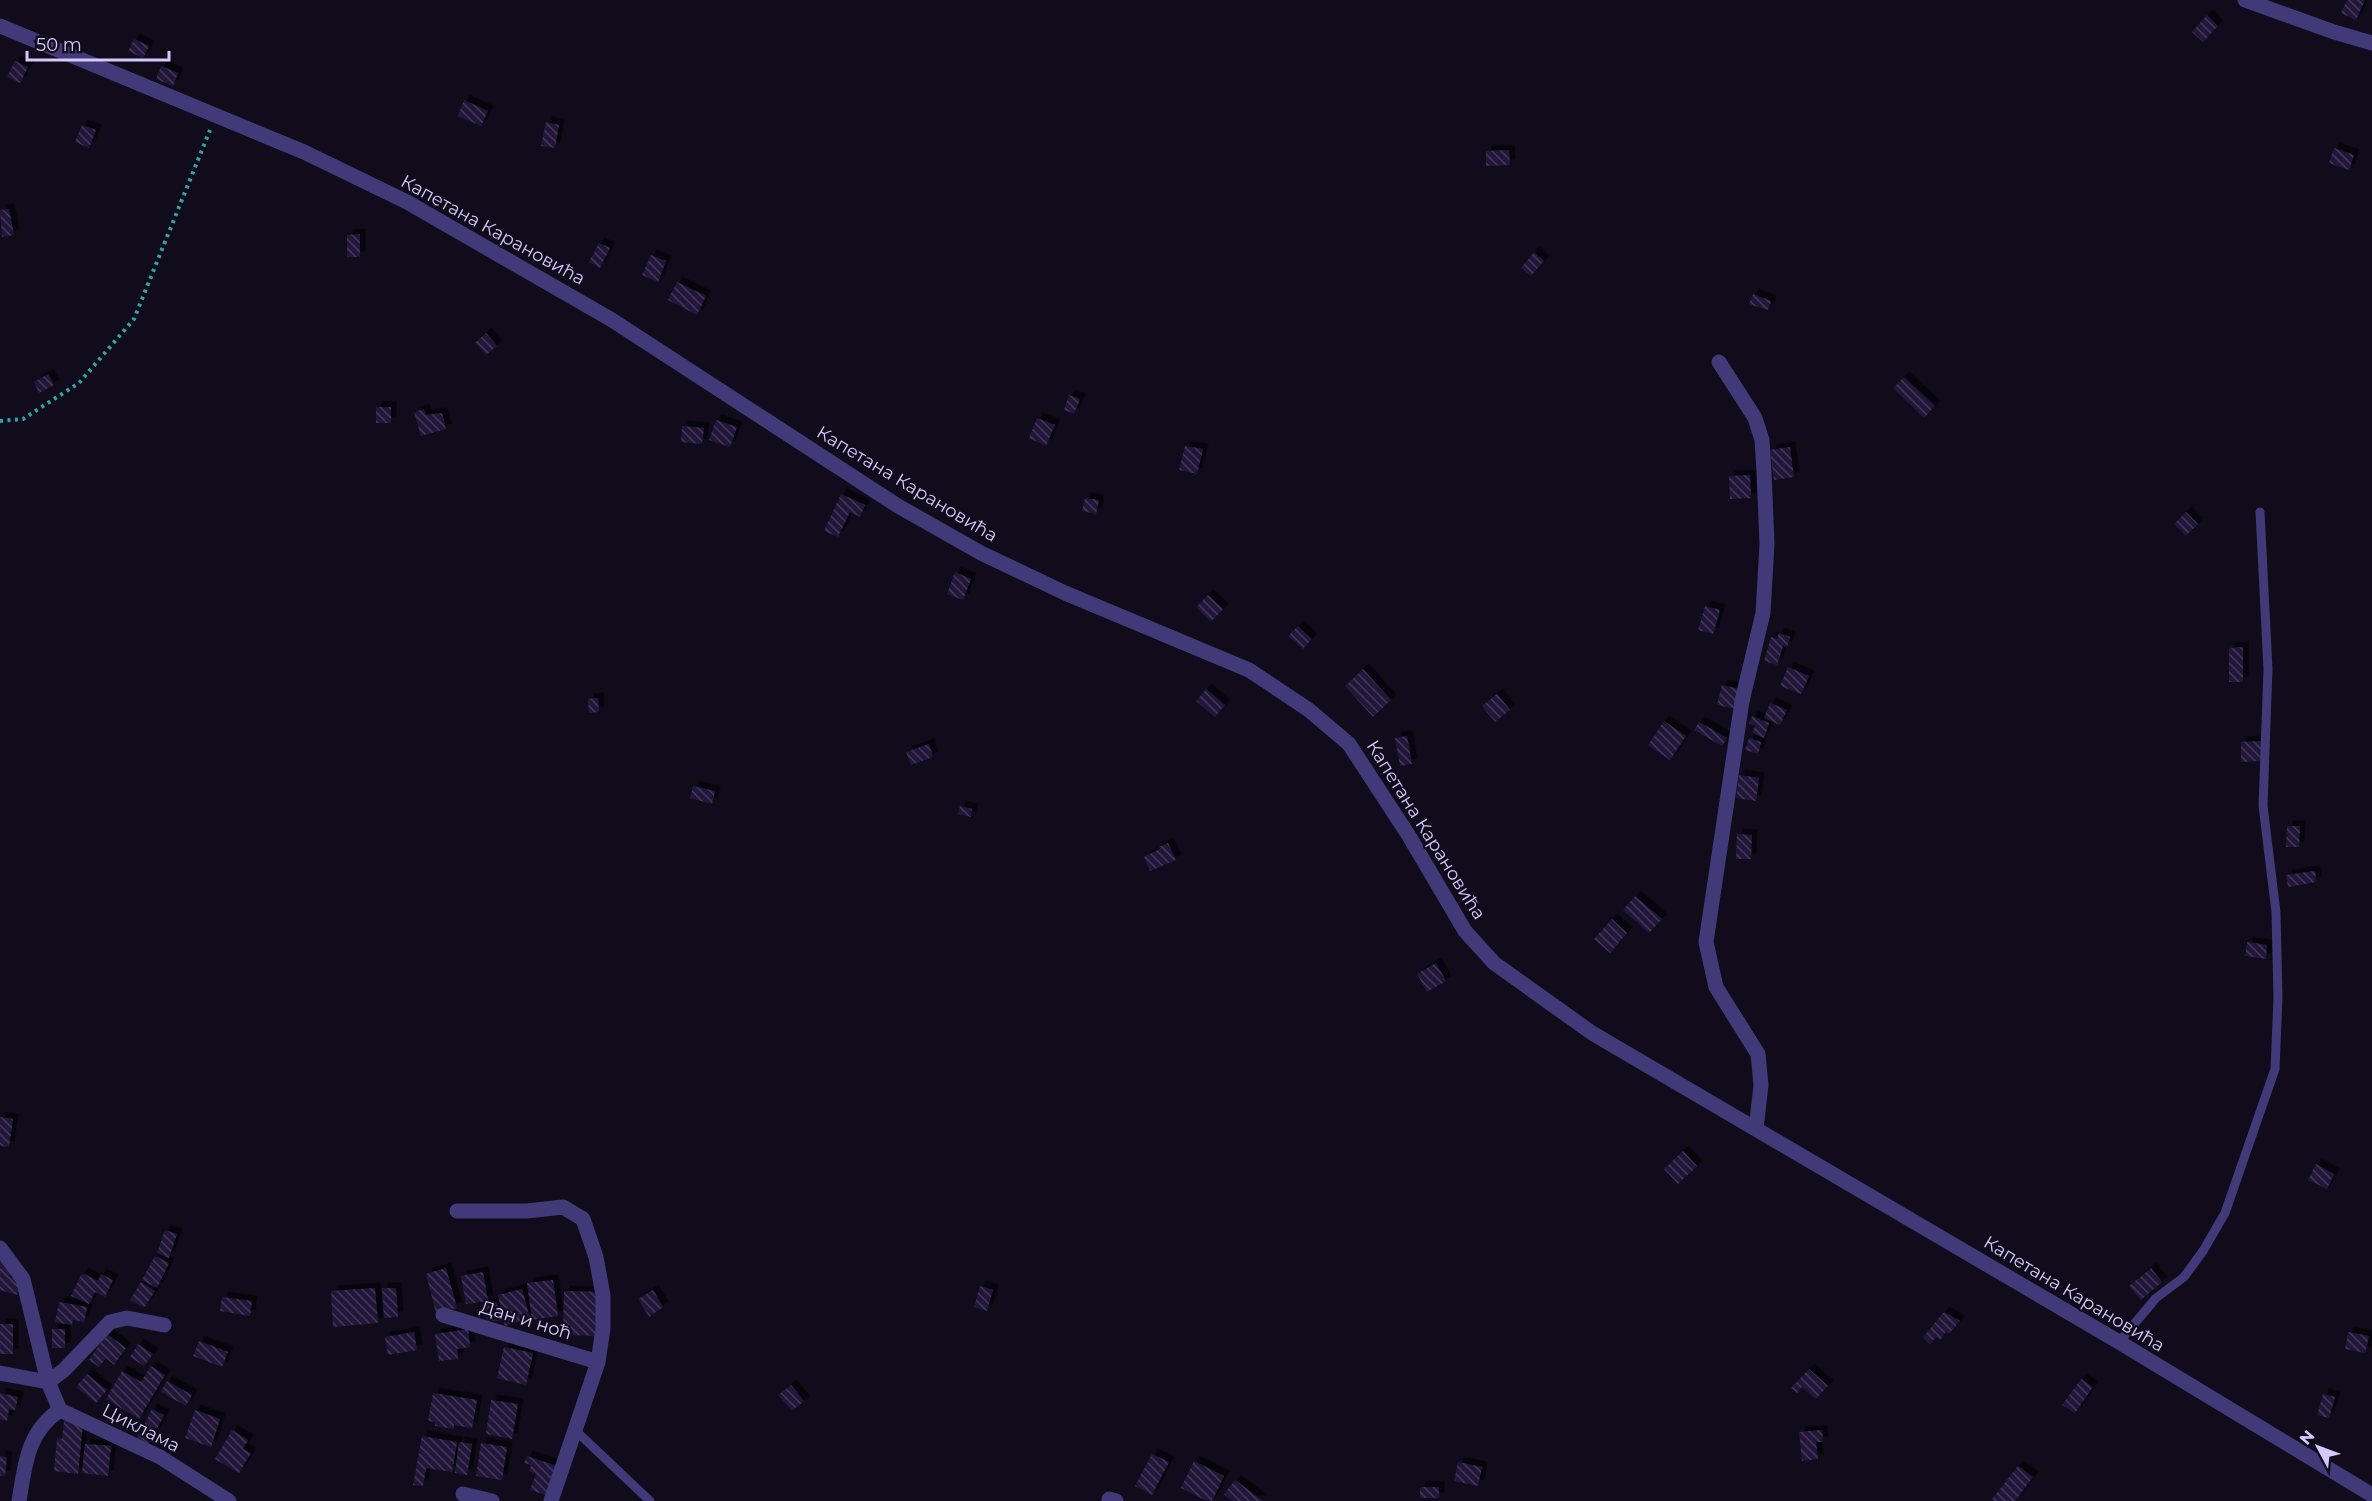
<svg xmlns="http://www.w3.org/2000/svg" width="2372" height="1501" viewBox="0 0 2372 1501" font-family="Montserrat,sans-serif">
	<defs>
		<pattern id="building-back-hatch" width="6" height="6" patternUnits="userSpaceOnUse" patternTransform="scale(1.5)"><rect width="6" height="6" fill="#23193b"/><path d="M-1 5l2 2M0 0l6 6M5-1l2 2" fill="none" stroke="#423958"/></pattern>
		<filter id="shadow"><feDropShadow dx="5.5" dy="-5.5" stdDeviation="0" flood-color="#0009"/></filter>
	</defs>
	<rect width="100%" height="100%" fill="#100c1b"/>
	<!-- building -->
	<path fill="url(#building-back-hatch)" filter="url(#shadow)" d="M2347 0H2365L2356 20 2341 13Z
		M2207 15 2218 26 2203 42 2192 32Z
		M134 39 149 46 143 58 128 51Z
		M15 61 28 67 20 83 7 77Z
		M161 66 178 73 173 86 156 79Z
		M464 100 488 111 481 126 458 116Z
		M546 122 559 125 555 148 541 146Z
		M82 125 96 130 89 148 75 142Z
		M2334 148 2354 155 2349 170 2329 163Z
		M1509 150 1510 165 1486 166V151Z
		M9 209 14 235 2 237 0 210Z
		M360 234V257H347V235Z
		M599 243 610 248 600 268 589 262Z
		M1534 252 1544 261 1531 276 1521 268Z
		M651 255 666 261 658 282 642 275Z
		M677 282 706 296 697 315 668 300Z
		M1753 294 1771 301 1768 310 1749 304Z
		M486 333 497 346 486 355 475 343Z
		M48 374 54 385 39 393 34 382Z
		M1904 377 1935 406 1924 418 1893 388Z
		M1069 395 1080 399 1074 414 1064 410Z
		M376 407H391V423H376Z
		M424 409 426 415 442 413 446 429 421 436 414 412Z
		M1037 418 1055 425 1046 446 1029 438Z
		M716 420 737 427 730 447 709 440Z
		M682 426 704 428 702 444 681 442Z
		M1185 446 1203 449 1197 474 1179 470Z
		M1790 447 1794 477 1774 480 1770 450Z
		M1750 475 1751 498 1730 499 1729 476Z
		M841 494 865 505 860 517 850 512 838 537 824 531Z
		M1085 498 1099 500 1096 514 1082 511Z
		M2186 512 2198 524 2186 536 2174 524Z
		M955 572 971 579 963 600 947 594Z
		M1208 595 1223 609 1211 622 1196 607Z
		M1705 606 1720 610 1713 634 1698 630Z
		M1298 626 1312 639 1303 649 1288 636Z
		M1779 633 1790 637 1787 647 1783 646 1777 665 1764 661 1771 637 1777 639Z
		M2243 647V682H2229V648Z
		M1788 667 1809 676 1801 694 1780 686Z
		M1363 669 1391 700 1373 717 1345 686Z
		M1722 685 1740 689 1735 709 1717 705Z
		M1206 689 1225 705 1215 717 1196 701Z
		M1497 694 1510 710 1495 722 1482 706Z
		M598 698 599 712 589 713 588 699Z
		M1770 703 1787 710 1780 725 1764 718Z
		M1752 716 1769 723 1764 738 1752 733 1755 726 1749 723Z
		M1664 721 1686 736 1670 760 1648 745Z
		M1699 722 1727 738 1722 746 1694 730Z
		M1407 736 1412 764 1400 766 1395 738Z
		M1749 738 1761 742 1758 754 1745 750Z
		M2262 741 2263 761 2241 762V742Z
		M929 744 933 757 911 765 906 752Z
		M1739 775 1759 778 1756 801 1736 798Z
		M693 786 715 791 712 804 690 798Z
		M960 806 972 809 971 817 958 814Z
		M2287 826H2300L2299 847H2286Z
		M1737 834 1752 835 1751 859H1736Z
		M1168 843 1176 860 1150 871 1144 857 1160 849 1159 847Z
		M2315 871 2316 882 2288 887 2286 875Z
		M1635 896 1662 919 1649 933 1623 910Z
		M1612 919 1627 933 1610 953 1594 939Z
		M2247 942 2267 945 2266 959 2245 956Z
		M1436 963 1446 981 1427 992 1417 974Z
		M0 1117 13 1119 9 1147 0 1146Z
		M1683 1151 1697 1166 1678 1184 1664 1169Z
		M2316 1164 2334 1174 2327 1189 2308 1180Z
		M165 1230 177 1234 169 1258 157 1253Z
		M155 1256 169 1263 157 1288 142 1280Z
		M0 1262 13 1266 10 1277 21 1279 17 1295 0 1290Z
		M446 1268 457 1308 436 1313 426 1274Z
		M2151 1268 2162 1282 2141 1300 2129 1286Z
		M483 1272 488 1301 466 1304 461 1276Z
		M82 1273 98 1281 101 1274 113 1280 105 1297 95 1292 89 1304 71 1296Z
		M553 1280 558 1316 532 1320 527 1283Z
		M141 1282 155 1291 144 1308 130 1300Z
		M980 1286 993 1290 987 1311 974 1307Z
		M375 1288 378 1323 333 1327 331 1291Z
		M382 1288H396L398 1317 384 1318Z
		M522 1289 530 1319 505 1326 498 1295Z
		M653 1290 663 1307 649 1317 638 1299Z
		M564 1291 601 1292 599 1336 563 1335Z
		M222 1297 252 1301 250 1316 220 1311Z
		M59 1302 87 1307 84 1322 73 1320 72 1325 55 1322Z
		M497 1302 501 1321H487L483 1305Z
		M1944 1312 1960 1321 1949 1334 1946 1332 1940 1340 1936 1337 1930 1344 1923 1337Z
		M0 1324H13V1354H0Z
		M52 1329H65V1348H52Z
		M468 1329 470 1347 457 1349 458 1359 439 1361 435 1334Z
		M414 1332 417 1350 388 1355 385 1337Z
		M2348 1332 2369 1336 2365 1353 2345 1349Z
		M107 1334 126 1348 114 1365 106 1358 99 1367 89 1360Z
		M199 1341 228 1352 222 1367 193 1356Z
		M138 1344 153 1354 144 1366 130 1357Z
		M504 1347 533 1353 526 1385 497 1378Z
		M151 1366 165 1375 139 1419 106 1399 122 1371 141 1382Z
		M1809 1369 1828 1386 1816 1399 1802 1387 1797 1393 1791 1388Z
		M87 1374 107 1390 96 1403 76 1387Z
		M2081 1379 2093 1387 2075 1413 2062 1405Z
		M167 1381 192 1395 186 1406 161 1392Z
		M791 1385 804 1401 792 1411 778 1395Z
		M0 1393 18 1397 15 1410 9 1409 7 1421 0 1419Z
		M433 1393 477 1400 472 1428 454 1425V1429L435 1426V1422L428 1421Z
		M2323 1394 2335 1397 2329 1418 2317 1415Z
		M491 1400 518 1404 512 1439 486 1434Z
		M152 1409 164 1415 149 1444 137 1438Z
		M195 1410 220 1419 211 1447 185 1438Z
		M64 1421 83 1422 78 1474 54 1471 57 1438 62 1439Z
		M232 1430 248 1440 243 1449 251 1453 239 1473 215 1459Z
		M1822 1430 1823 1442H1816L1818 1459 1802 1461 1799 1432Z
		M422 1436 457 1442 452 1472 426 1468 423 1486 413 1485Z
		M459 1442 472 1444 467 1475 455 1473Z
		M481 1443 507 1447 502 1480 476 1476Z
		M85 1444 111 1446 108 1476 82 1473Z
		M1152 1454 1169 1462 1152 1495 1135 1486Z
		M0 1456 7 1457 5 1476H0Z
		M527 1456 557 1466 546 1495 530 1490 536 1474 529 1471 531 1465 524 1463Z
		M1194 1461 1224 1476 1212 1501H1207L1181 1488Z
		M1458 1462 1482 1467 1478 1486 1454 1481Z
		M2018 1466 2033 1477 2015 1501H1995L1992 1499Z
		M1235 1480 1263 1501H1233L1224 1494Z
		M1420 1487H1439V1498H1420Z"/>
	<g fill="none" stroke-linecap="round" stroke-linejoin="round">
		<!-- path -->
		<path stroke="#32a3a7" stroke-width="4" stroke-dasharray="3 4.5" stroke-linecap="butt" d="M0 421 23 419 79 383 134 319 210 130"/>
		<!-- lane -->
		<path stroke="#413978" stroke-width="9" d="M2119 1342 2156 1298 2184 1277 2203 1251 2225 1213 2275 1069 2278 998 2276 912 2263 806 2268 669 2260 512
			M575 1430 650 1501"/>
		<!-- street -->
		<path stroke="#413978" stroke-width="15" d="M2245 0 2334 32 2372 43
			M0 26 304 152 407 202 612 320 898 506 981 553 1065 593 1249 670 1309 710 1349 744 1409 836 1465 931 1494 963 1592 1033 2119 1342 2372 1495
			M1719 362 1755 418 1762 440 1764 471 1767 544 1763 613 1742 701 1706 942 1716 987 1758 1054 1761 1085 1756 1129
			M457 1211H527L563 1207 583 1219 596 1257 603 1295V1329L598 1362
			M0 1248 23 1279 48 1382 60 1410 160 1457 229 1501
			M443 1315 598 1362 551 1501
			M0 1373 48 1382 64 1370 110 1322 127 1318 164 1325
			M463 1494 492 1501
			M1109 1499 1116 1501
			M19 1501C25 1465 27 1432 60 1410"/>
	</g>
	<g text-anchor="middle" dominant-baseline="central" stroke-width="4.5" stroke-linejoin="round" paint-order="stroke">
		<!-- street labels -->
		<g font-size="18" fill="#d3c9fc" stroke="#100c1b">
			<text transform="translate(493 230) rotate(29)">Капетана Карановића</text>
			<text transform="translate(907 484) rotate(31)">Капетана Карановића</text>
			<text transform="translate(1426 830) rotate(58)">Капетана Карановића</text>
			<text transform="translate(2074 1294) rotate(31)">Капетана Карановића</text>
			<text transform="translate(526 1320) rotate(17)">Дан и ноћ</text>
			<text transform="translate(141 1428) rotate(27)">Циклама</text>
		</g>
	</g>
	<!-- north arrow -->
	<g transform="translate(2318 1447) rotate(311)" stroke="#100c1b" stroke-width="4.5" paint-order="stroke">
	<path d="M0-4.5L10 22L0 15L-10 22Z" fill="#d3c9fc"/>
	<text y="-9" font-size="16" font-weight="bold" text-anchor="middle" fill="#d3c9fc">N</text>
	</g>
	<!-- scale -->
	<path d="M27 51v9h142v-9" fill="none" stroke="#d3c9fc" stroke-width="3"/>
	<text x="36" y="51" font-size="18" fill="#d3c9fc" stroke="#100c1b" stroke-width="4.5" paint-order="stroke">50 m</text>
</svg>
